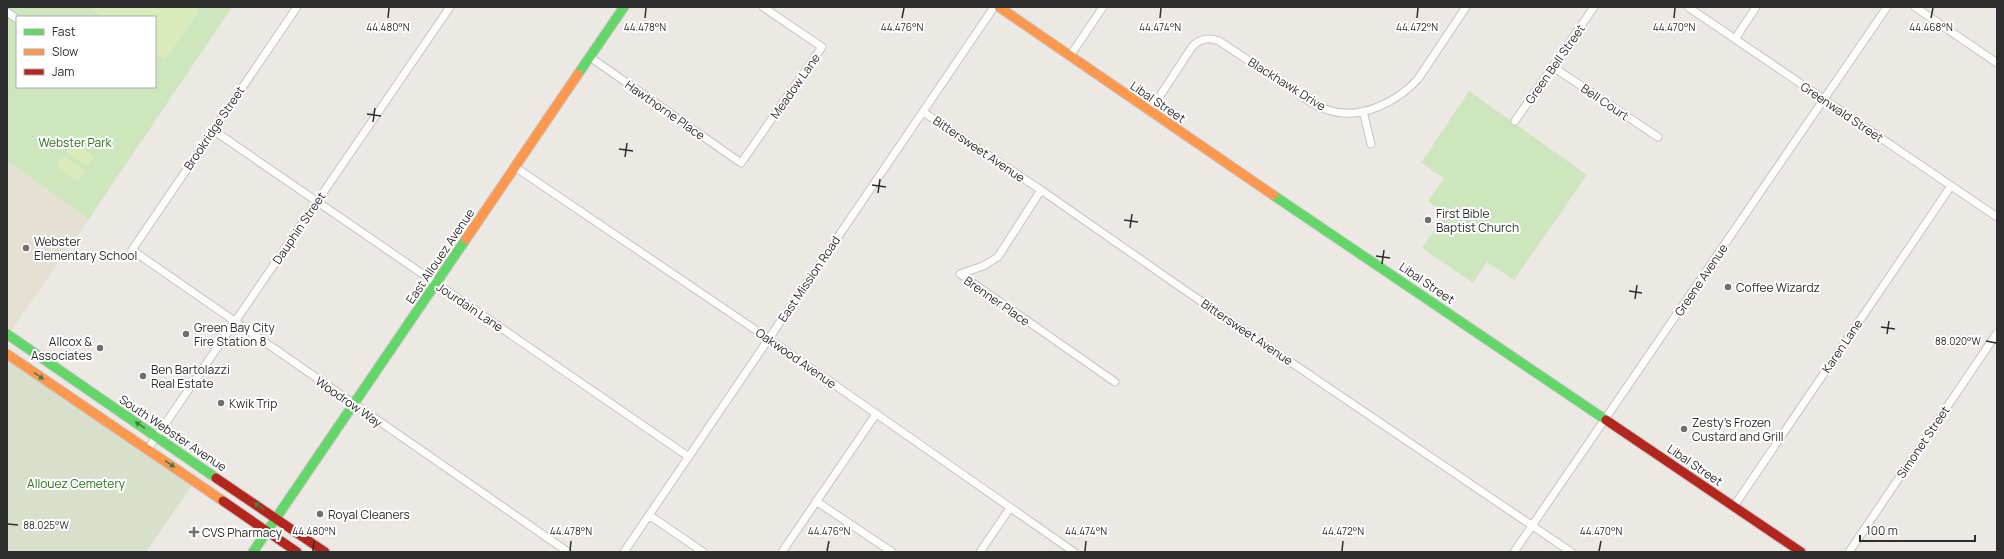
<svg xmlns="http://www.w3.org/2000/svg" width="2004" height="559" viewBox="0 0 2004 559" font-family="Manrope,sans-serif">
	<rect width="100%" height="100%" fill="#ece8e4"/>
	<!-- education -->
	<path fill="#e6e0d3" d="M7 161 89 219 10 332 7 331Z"/>
	<!-- green -->
	<path fill="#cee6be" fill-rule="evenodd" d="M10 7H232L89 219 7 161V12ZM17 17H155V87H17Z
		M1469 91 1587 175 1514 280 1487 262 1473 283 1422 248 1445 214 1428 201 1444 178 1421 163Z"/>
	<!-- cemetery -->
	<path fill="#d8e0cc" d="M7 354 195 481 146 552H7Z"/>
	<!-- pitch -->
	<path fill="#d9eabb" d="M88 7H194L199 11 165 60 155 53V17H102Z
		M73 141 95 157 88 167 66 152Z
		M63 155 86 171 78 181 56 166Z"/>
	<g fill="none" stroke-linecap="round" stroke-linejoin="round">
		<defs>
			<path id="street" d="M297 7 132 250 568 552
				M1688 7 1997 217
				M1915 7 1997 63
				M7 12 17 19
				M1735 39 1756 7
				M1070 56 1103 7
				M590 57 741 163 822 47 763 7
				M1553 67 1658 137
				M1150 111 1192 47C1199 39 1209 37 1219 41 1243 57 1267 73 1291 88 1302 96 1314 106 1328 110 1360 121 1397 102 1418 79L1466 7
				M1363 111 1371 144
				M923 112 1041 190 1186 291 1571 552
				M1515 121 1594 7
				M213 130 689 457
				M515 167 769 339 1074 552
				M1041 190 998 257 983 266 960 274 1115 382
				M148 449 450 7
				M816 501 892 552
				M1734 506 1951 186
				M649 515 703 552
				M624 552 994 7
				M782 552 876 414
				M980 552 1010 508
				M1514 552 1887 7
				M1849 552 1997 333"/>
			<path id="fast" d="M578 74 624 7
				M1273 195 1606 420
				M7 334 216 478
				M253 552 466 239"/>
			<path id="slow" d="M999 7 1273 195
				M466 239 578 74
				M7 354 223 501"/>
			<path id="jam" d="M1606 420 1801 552
				M216 478 325 552
				M223 501 297 552"/>
		</defs>
		<!-- street casing -->
		<use href="#street" stroke="#c5c4c5" stroke-width="9"/>
		<!-- fast casing -->
		<use href="#fast" stroke="#c5c4c5" stroke-width="11"/>
		<!-- slow casing -->
		<use href="#slow" stroke="#c5c4c5" stroke-width="11"/>
		<!-- jam casing -->
		<use href="#jam" stroke="#c5c4c5" stroke-width="11"/>
		<!-- street -->
		<use href="#street" stroke="#fcfcfb" stroke-width="7"/>
		<!-- fast -->
		<use href="#fast" stroke="#63d668" stroke-width="9"/>
		<!-- slow -->
		<use href="#slow" stroke="#ff974d" stroke-width="9"/>
		<!-- jam -->
		<use href="#jam" stroke="#b3261e" stroke-width="9"/>
	</g>
	<!-- one-way arrows -->
	<defs><path id="oneway-solid" d="M-6-.8H1V-3.2L6.5 0L1 3.2V.8H-6Z"/></defs>
	<g fill="#467a48">
		<use href="#oneway-solid" transform="translate(39 376) rotate(35)"/>
		<use href="#oneway-solid" transform="translate(140 425) rotate(-145)"/>
		<use href="#oneway-solid" transform="translate(170 464) rotate(34)"/>
		<use href="#oneway-solid" transform="translate(259 506) rotate(-146)"/>
	</g>
	<!-- ticks -->
	<path fill="none" stroke="#2e2e2e" stroke-width="1.5" d="M388 18 389 8M645 18 646 8M902 18 904 8M1160 18 1161 8M1417 18 1418 8M1674 18 1675 8M1931 18 1933 8M367 114 381 116M373 122 375 108M619 149 633 151M625 157 627 143M872 185 886 187M878 193 880 179M1124 220 1138 222M1130 228 1132 214M1376 256 1390 258M1382 264 1384 250M1629 291 1642 293M1635 299 1637 285M1881 327 1895 329M1887 334 1889 321M1986 341 1996 343M8 524 18 525M313 551 314 541M570 551 571 541M827 551 829 541M1085 551 1086 541M1342 551 1343 541M1599 551 1601 541"/>
	<!-- markers -->
	<g fill="#706f6e" stroke="#fff" stroke-width="1.5">
		<circle cx="1428" cy="220" r="4"/>
		<circle cx="26" cy="248" r="4"/>
		<circle cx="1728" cy="287" r="4"/>
		<circle cx="186" cy="334" r="4"/>
		<circle cx="100" cy="348" r="4"/>
		<circle cx="143" cy="376" r="4"/>
		<circle cx="221" cy="403" r="4"/>
		<circle cx="1684" cy="429" r="4"/>
		<circle cx="320" cy="514" r="4"/>
		<path d="M192 526h4v4h4v4h-4v4h-4v-4h-4v-4h4z"/>
	</g>
	<g text-anchor="middle" dominant-baseline="central" stroke-width="4" stroke-linejoin="round" paint-order="stroke">
		<!-- street labels -->
		<g font-size="12" fill="#2e2e2e" stroke="#fff">
			<text transform="translate(1555 64) rotate(-55)">Green Bell Street</text>
			<text transform="translate(1287 84) rotate(32)">Blackhawk Drive</text>
			<text transform="translate(795 86) rotate(-55)">Meadow Lane</text>
			<text transform="translate(1158 102) rotate(34)">Libal Street</text>
			<text transform="translate(1605 102) rotate(34)">Bell Court</text>
			<text transform="translate(665 110) rotate(35)">Hawthorne Place</text>
			<text transform="translate(1842 112) rotate(34)">Greenwald Street</text>
			<text transform="translate(214 128) rotate(-56)">Brookridge Street</text>
			<text transform="translate(979 149) rotate(34)">Bittersweet Avenue</text>
			<text transform="translate(299 228) rotate(-56)">Dauphin Street</text>
			<text transform="translate(440 256) rotate(-56)">East Allouez Avenue</text>
			<text transform="translate(809 279) rotate(-56)">East Mission Road</text>
			<text transform="translate(1701 280) rotate(-56)">Greene Avenue</text>
			<text transform="translate(1427 283) rotate(34)">Libal Street</text>
			<text transform="translate(997 301) rotate(35)">Brenner Place</text>
			<text transform="translate(470 307) rotate(34)">Jourdain Lane</text>
			<text transform="translate(1247 332) rotate(34)">Bittersweet Avenue</text>
			<text transform="translate(1842 346) rotate(-56)">Karen Lane</text>
			<text transform="translate(796 358) rotate(35)">Oakwood Avenue</text>
			<text transform="translate(349 402) rotate(35)">Woodrow Way</text>
			<text transform="translate(173 433) rotate(34)">South Webster Avenue</text>
			<text transform="translate(1923 442) rotate(-56)">Simonet Street</text>
			<text transform="translate(1695 465) rotate(34)">Libal Street</text>
		</g>
		<!-- park labels -->
		<g font-size="12" fill="#2c6e1b" stroke="#fff">
			<text x="75" y="142">Webster Park</text>
			<text x="76" y="483">Allouez Cemetery</text>
		</g>
		<!-- poi labels -->
		<g font-size="12" fill="#2e2e2e" stroke="#fff" text-anchor="start">
			<text x="1436" y="213">First Bible<tspan x="1436" dy="14">Baptist Church</tspan></text>
			<text x="34" y="241">Webster<tspan x="34" dy="14">Elementary School</tspan></text>
			<text x="1736" y="287">Coffee Wizardz</text>
			<text x="194" y="327">Green Bay City<tspan x="194" dy="14">Fire Station 8</tspan></text>
			<text x="92" y="341" text-anchor="end">Allcox &amp;<tspan x="92" dy="14">Associates</tspan></text>
			<text x="151" y="369">Ben Bartolazzi<tspan x="151" dy="14">Real Estate</tspan></text>
			<text x="229" y="403">Kwik Trip</text>
			<text x="1692" y="422">Zesty's Frozen<tspan x="1692" dy="14">Custard and Grill</tspan></text>
			<text x="328" y="514">Royal Cleaners</text>
			<text x="202" y="532">CVS Pharmacy</text>
		</g>
	</g>
	<g font-size="10" text-anchor="middle" fill="#2e2e2e" stroke="#fff" stroke-width="4" stroke-linejoin="round" paint-order="stroke">
		<text x="388" y="31">44.480°N</text>
		<text x="645" y="31">44.478°N</text>
		<text x="902" y="31">44.476°N</text>
		<text x="1160" y="31">44.474°N</text>
		<text x="1417" y="31">44.472°N</text>
		<text x="1674" y="31">44.470°N</text>
		<text x="1931" y="31">44.468°N</text>
		<text x="1958" y="345">88.020°W</text>
		<text x="46" y="529">88.025°W</text>
		<text x="314" y="535">44.480°N</text>
		<text x="571" y="535">44.478°N</text>
		<text x="829" y="535">44.476°N</text>
		<text x="1086" y="535">44.474°N</text>
		<text x="1343" y="535">44.472°N</text>
		<text x="1601" y="535">44.470°N</text>
	</g>
	<!-- border -->
	<rect width="2004" height="559" fill="none" stroke="#2e2e2e" stroke-width="16"/>
	<!-- legend -->
	<rect x="16" y="16" width="140" height="72" fill="#ffffff" stroke="#ababab"/>
	<rect x="24" y="29" width="20" height="6" fill="#63d668" stroke="#ababab"/>
	<text x="52" y="36" font-size="12" fill="#2e2e2e">Fast</text>
	<rect x="24" y="49" width="20" height="6" fill="#ff974d" stroke="#ababab"/>
	<text x="52" y="56" font-size="12" fill="#2e2e2e">Slow</text>
	<rect x="24" y="69" width="20" height="6" fill="#b3261e" stroke="#ababab"/>
	<text x="52" y="76" font-size="12" fill="#2e2e2e">Jam</text>
	<!-- scale -->
	<path d="M1860 535v6h115v-6" fill="none" stroke="#2e2e2e" stroke-width="2"/>
	<text x="1866" y="535" font-size="12" fill="#2e2e2e" stroke="#ffffff" stroke-width="3" paint-order="stroke">100 m</text>
</svg>
